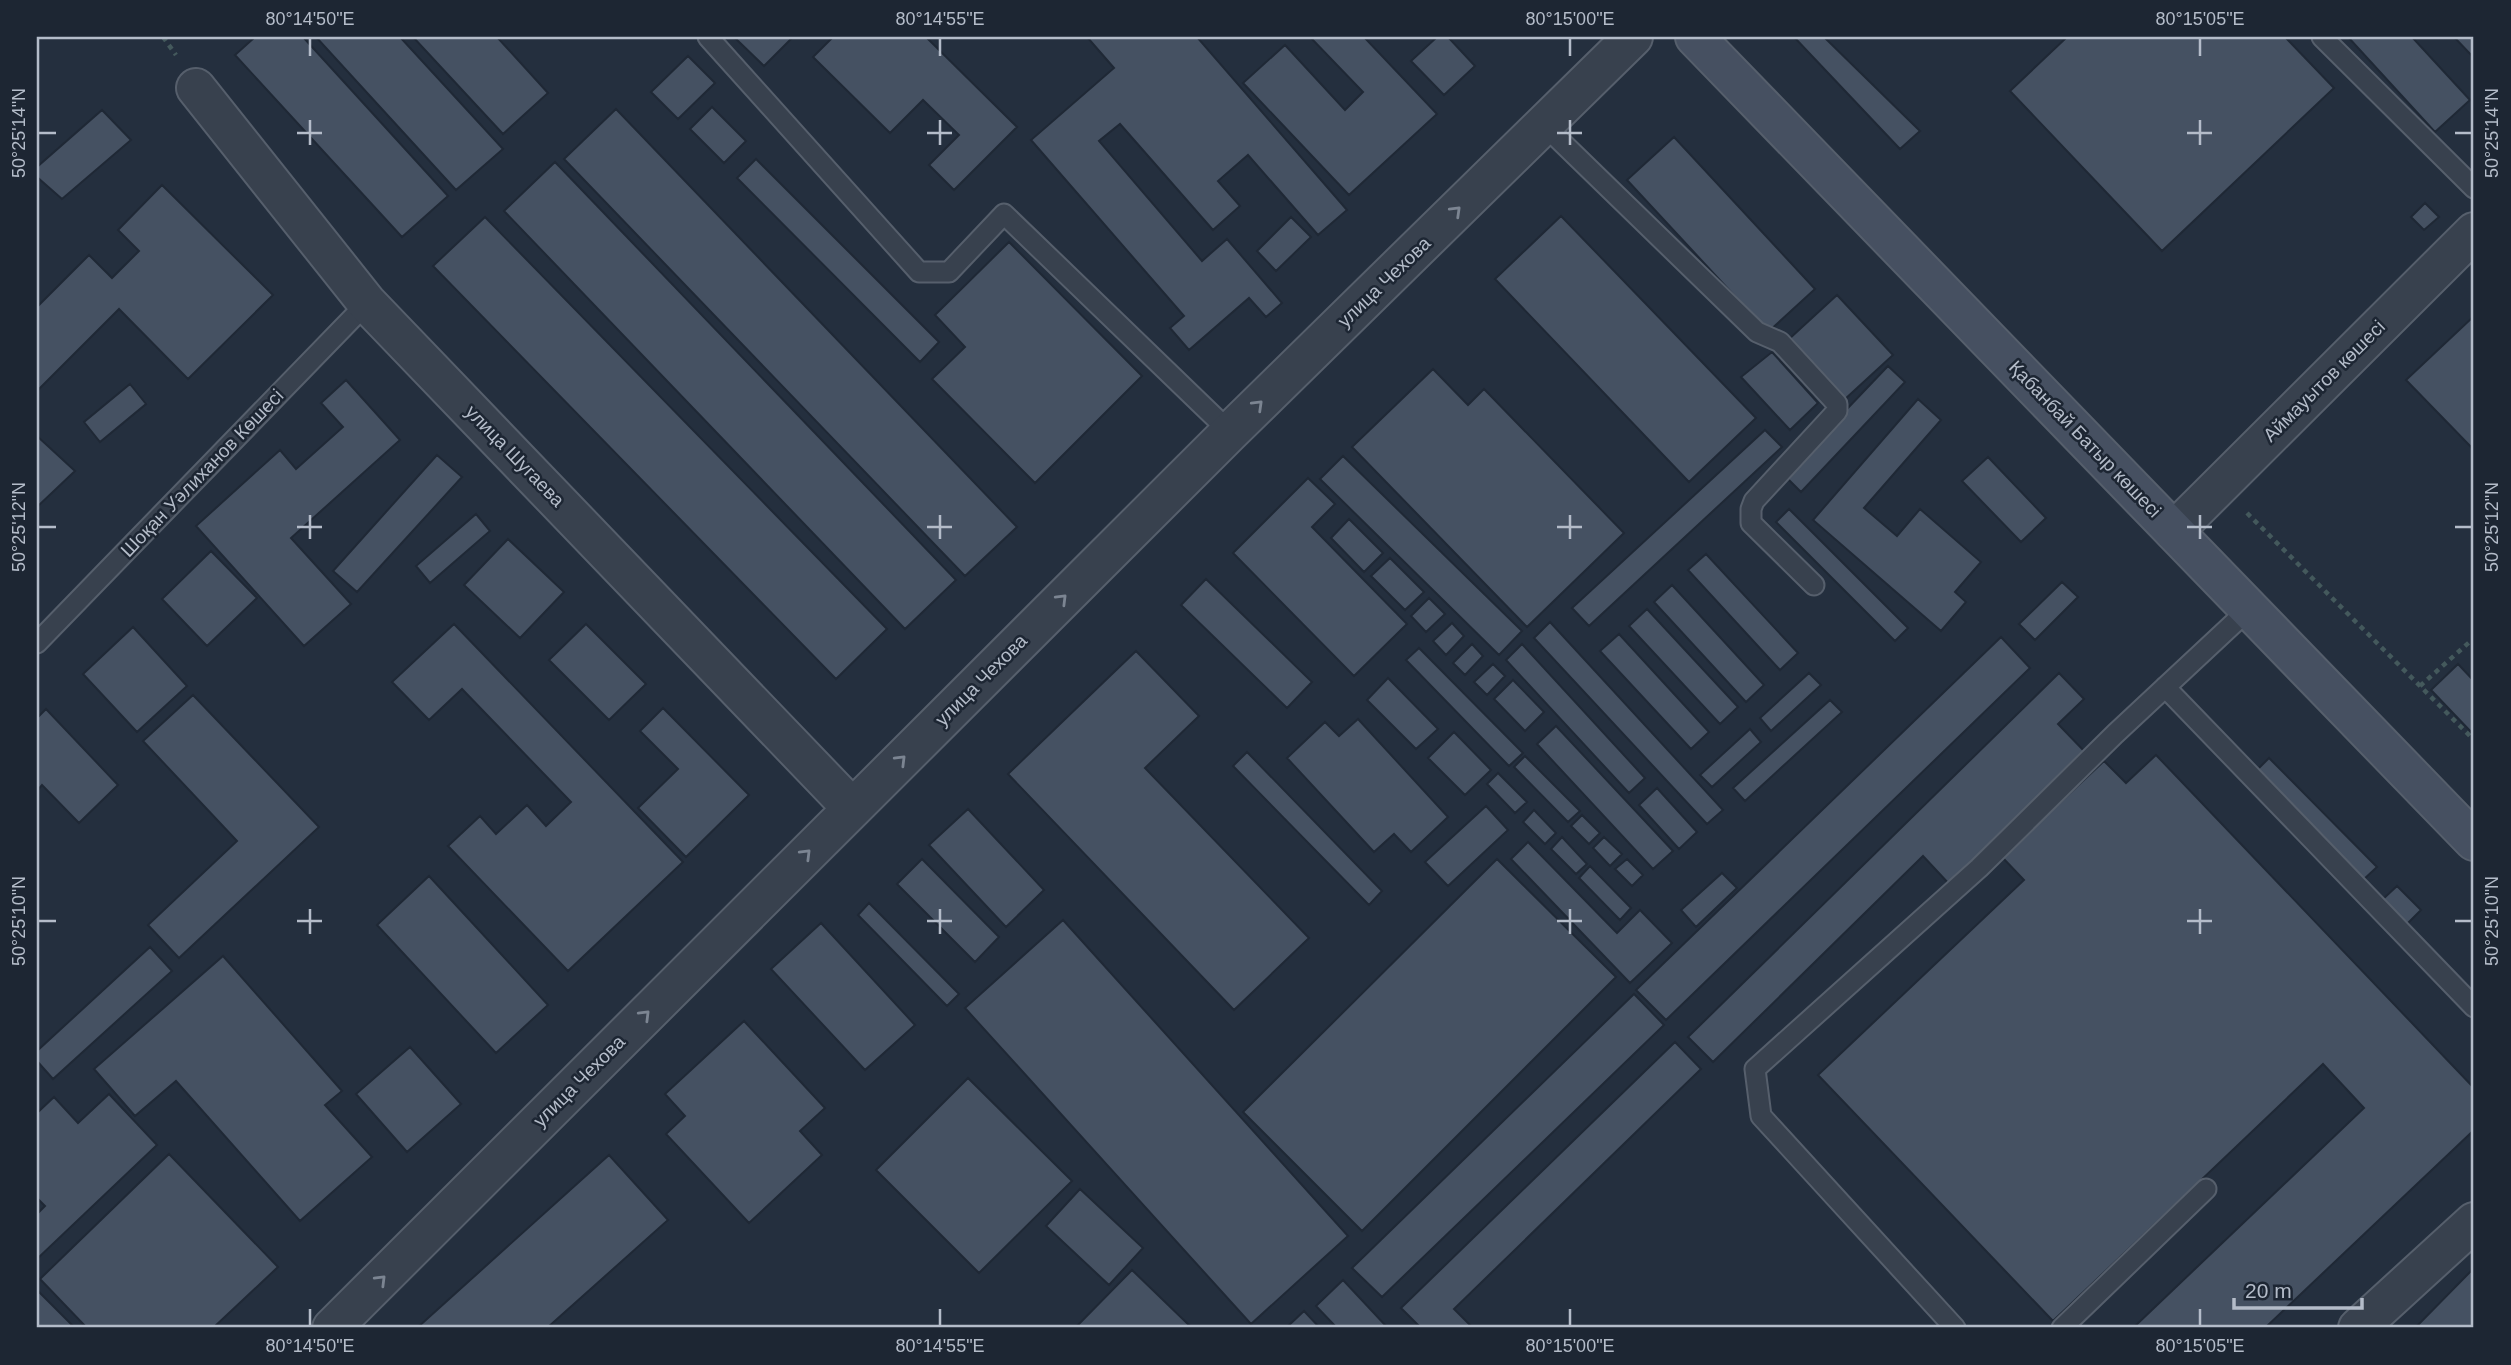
<svg xmlns="http://www.w3.org/2000/svg" width="2511" height="1365" viewBox="0 0 2511 1365" font-family="Arial,sans-serif">
	<rect width="100%" height="100%" fill="#242f3e"/>
	<!-- building -->
	<path fill="#455162" stroke="#1f2835" stroke-width="2" d="M255 37H303L448 196 402 237 235 55Z
		M316 37H400L503 149 456 190Z
		M413 37H497L548 93 503 134Z
		M734 37H793L764 66Z
		M833 37H926L1017 127 954 190 929 165 959 135 923 100 890 133 813 57Z
		M1087 37H1197L1347 210 1318 235 1248 155 1218 181 1240 206 1213 230 1120 124 1099 141 1202 261 1227 239 1282 303 1266 317 1249 298 1189 350 1170 328 1184 316 1031 140 1114 68Z
		M1310 37H1364L1437 114 1349 195 1243 83 1285 45 1345 110 1363 92Z
		M1437 37H1448L1475 66 1444 95 1411 61Z
		M1794 37H1824L1920 131 1900 149Z
		M2067 37H2285L2334 88 2162 251 2010 91Z
		M2348 37H2412L2470 100 2435 132Z
		M2454 37H2474V58Z
		M688 56 715 83 678 119 651 92Z
		M712 107 746 141 724 163 690 129Z
		M616 109 1017 527 965 576 564 159Z
		M102 110 131 140 62 199 37 177V167Z
		M1674 137 1815 289 1768 332 1627 180Z
		M756 159 939 342 920 362 737 178Z
		M555 162 956 580 905 629 504 211Z
		M162 185 273 295 188 379 119 309 37 391V307L89 255 112 278 139 251 118 230Z
		M2425 203 2439 217 2424 230 2411 217Z
		M1561 216 1756 418 1689 482 1495 279Z
		M485 217 887 629 836 679 433 266Z
		M1291 217 1311 237 1276 271 1257 251Z
		M1009 242 1142 376 1035 483 932 379 965 347 935 315Z
		M1837 295 1893 355 1844 400 1788 340Z
		M2474 316V450L2406 380Z
		M1772 352 1818 403 1790 430 1741 377Z
		M1888 366 1905 382 1801 492 1784 475Z
		M1433 369 1468 405 1484 389 1624 533 1527 627 1352 447Z
		M346 380 400 440 291 538 351 604 304 646 196 526 280 450 296 469 343 427 321 403Z
		M130 384 146 404 100 442 84 422Z
		M1918 399 1941 420 1864 508 1897 536 1920 509 1981 562 1955 592 1966 602 1941 631 1813 520Z
		M1765 430 1782 447 1589 626 1572 608Z
		M37 436 75 471 37 507Z
		M437 455 462 477 357 592 333 571Z
		M1343 456 1522 631 1499 655 1320 479Z
		M1988 457 2046 518 2021 542 1962 481Z
		M1308 478 1335 504 1312 527 1407 624 1354 676 1233 553Z
		M1789 509 1908 628 1895 641 1776 522Z
		M476 514 490 531 430 583 416 566Z
		M1349 519 1383 553 1364 572 1331 538Z
		M508 539 564 592 520 638 464 585Z
		M211 551 257 598 207 646 162 599Z
		M1706 554 1798 653 1780 670 1688 570Z
		M1390 558 1424 592 1405 610 1371 576Z
		M1206 579 1312 682 1287 708 1181 605Z
		M2062 582 2078 597 2035 640 2019 624Z
		M1672 585 1764 685 1746 702 1654 602Z
		M1429 598 1445 614 1426 632 1411 616Z
		M1647 609 1738 707 1720 724 1629 626Z
		M1550 622 1723 810 1707 824 1534 638Z
		M1452 623 1464 636 1446 655 1433 641Z
		M454 624 683 862 568 971 448 846 480 816 496 834 527 805 546 826 571 802 462 689 429 720 392 682Z
		M586 624 646 684 609 720 549 660Z
		M133 627 187 686 137 732 83 674Z
		M1619 634 1709 732 1691 749 1600 651Z
		M2001 637 2030 668 1666 1020 1636 990Z
		M1472 644 1483 656 1465 675 1453 663Z
		M1522 644 1645 778 1629 793 1506 660Z
		M1419 648 1523 753 1509 766 1406 660Z
		M1136 651 1199 716 1145 768 1309 938 1234 1010 1008 774Z
		M1493 664 1505 676 1487 695 1474 682Z
		M2458 664 2474 681V735L2431 690Z
		M1809 673 1821 685 1771 731 1760 718Z
		M2059 673 2084 699 2058 724 2086 753 1951 886 1923 856 1713 1062 1688 1037Z
		M1388 678 1438 729 1416 749 1367 700Z
		M1513 680 1544 712 1525 731 1494 699Z
		M193 695 319 827 179 958 148 925 237 841 143 741Z
		M1830 700 1842 712 1745 801 1733 788Z
		M663 708 749 795 686 857 638 808 678 769 640 731Z
		M46 709 118 785 79 823 42 785 37 791V718Z
		M1358 719 1448 817 1411 852 1394 834 1374 852 1287 758 1325 722 1339 736Z
		M1556 726 1673 851 1653 869 1537 744Z
		M1750 729 1761 742 1712 787 1700 775Z
		M1454 732 1491 770 1465 795 1428 758Z
		M1247 752 1382 891 1369 905 1233 766Z
		M2156 755 2474 1088V1130L2265 1328H2133L2364 1108 2323 1064 2053 1321 1818 1075 2024 880 2002 857 2104 761 2126 783Z
		M1525 756 1580 811 1568 822 1514 767Z
		M2269 758 2377 867 2362 881 2255 772Z
		M1498 773 1527 802 1515 813 1487 784Z
		M1657 788 1697 832 1679 849 1639 805Z
		M1486 806 1508 830 1448 886 1425 862Z
		M968 809 1044 890 1006 927 929 845Z
		M1534 810 1556 833 1545 844 1523 822Z
		M1582 815 1600 833 1589 844 1571 826Z
		M1562 837 1587 864 1576 874 1551 849Z
		M1604 837 1622 854 1610 866 1593 848Z
		M1528 842 1617 933 1640 910 1672 943 1630 983 1511 859Z
		M922 859 999 937 975 962 897 884Z
		M1497 859 1616 977 1362 1231 1243 1112Z
		M1627 859 1643 875 1632 886 1615 869Z
		M1590 866 1631 908 1620 920 1579 878Z
		M1722 873 1737 888 1696 927 1681 910Z
		M429 876 548 1005 496 1053 377 925Z
		M2397 886 2421 910 2406 925 2382 900Z
		M869 903 959 994 947 1006 858 915Z
		M1063 920 1348 1236 1251 1324 965 1008Z
		M821 923 915 1025 865 1070 771 969Z
		M150 947 172 971 53 1079 37 1061V1051Z
		M223 956 342 1091 325 1105 372 1157 300 1221 176 1081 135 1116 94 1069Z
		M1634 994 1664 1025 1382 1297 1352 1268Z
		M744 1021 825 1108 800 1131 822 1155 749 1223 666 1134 685 1116 665 1094Z
		M1675 1042 1701 1069 1454 1309 1473 1328H1421L1401 1308Z
		M410 1047 461 1104 407 1152 356 1094Z
		M968 1078 1072 1181 979 1273 876 1170Z
		M109 1094 157 1145 37 1259V1214L45 1206 37 1198V1113L54 1097 78 1123Z
		M169 1154 278 1267 213 1328H87L40 1279Z
		M609 1155 668 1220 547 1328H417Z
		M1080 1189 1143 1248 1109 1285 1046 1226Z
		M2474 1268V1328H2415Z
		M1132 1270 1192 1328H1075Z
		M1343 1280 1386 1326 1384 1328H1337L1316 1306Z
		M37 1290 75 1328H37Z
		M1304 1311 1320 1328H1286Z"/>
	<g fill="none" stroke-linecap="round" stroke-linejoin="round">
		<defs>
			<path id="service" d="M708 37 919 272H949L1004 214 1230 432
				M2322 37 2474 188
				M1544 125 1757 332 1780 342 1837 404V411L1754 501 1751 509V523L1814 585
				M37 643 367 303
				M2165 687 2474 1007
				M1955 1328 1761 1116 1755 1069 1979 868 2115 734 2249 609
				M2062 1328 2206 1189"/>
			<path id="minor" d="M196 88 367 303 852 808
				M332 1328 1230 432 1633 37
				M2358 1328 2474 1222"/>
			<path id="tertiary" d="M2174 531 2474 232"/>
			<path id="secondary" d="M1695 37 2474 841"/>
		</defs>
		<!-- service casing -->
		<use href="#service" stroke="#565f6c" stroke-width="23"/>
		<!-- minor casing -->
		<use href="#minor" stroke="#565f6c" stroke-width="42"/>
		<!-- tertiary casing -->
		<use href="#tertiary" stroke="#565f6c" stroke-width="42"/>
		<!-- secondary casing -->
		<use href="#secondary" stroke="#565f6c" stroke-width="42"/>
		<!-- path -->
		<path stroke="#44595c" stroke-width="4.5" stroke-dasharray="5 5" stroke-linecap="butt" d="M163 37 176 55
			M2247 513 2474 740
			M2420 686 2474 638"/>
		<!-- service -->
		<use href="#service" stroke="#38414e" stroke-width="19"/>
		<!-- minor -->
		<use href="#minor" stroke="#38414e" stroke-width="38"/>
		<!-- tertiary -->
		<use href="#tertiary" stroke="#38414e" stroke-width="38"/>
		<!-- secondary -->
		<use href="#secondary" stroke="#465061" stroke-width="38"/>
	</g>
	<!-- one-way arrows -->
	<defs><path id="oneway-chevron" d="M-2-3.5L2.5 0L-2 3.5" fill="none" stroke-width="1.6" stroke-linecap="round" stroke-linejoin="round" transform="scale(1.75)"/></defs>
	<g stroke="#7c8592">
		<use href="#oneway-chevron" transform="translate(1456 211) rotate(-44)"/>
		<use href="#oneway-chevron" transform="translate(1258 405) rotate(-44)"/>
		<use href="#oneway-chevron" transform="translate(1062 599) rotate(-45)"/>
		<use href="#oneway-chevron" transform="translate(901 760) rotate(-45)"/>
		<use href="#oneway-chevron" transform="translate(806 854) rotate(-45)"/>
		<use href="#oneway-chevron" transform="translate(645 1015) rotate(-45)"/>
		<use href="#oneway-chevron" transform="translate(381 1280) rotate(-45)"/>
	</g>
	<!-- ticks -->
	<path fill="none" stroke="#b4bcc9" stroke-width="2.5" d="M310 38V56M940 38V56M1570 38V56M2200 38V56M310 120V145M940 120V145M1570 120V145M2200 120V145M38 133H56M297 133H322M927 133H952M1557 133H1582M2187 133H2212M2455 133H2472M310 515V539M940 515V539M1570 515V539M2200 515V539M38 527H56M297 527H322M927 527H952M1557 527H1582M2187 527H2212M2455 527H2472M310 909V934M940 909V934M1570 909V934M2200 909V934M38 921H56M297 921H322M927 921H952M1557 921H1582M2187 921H2212M2455 921H2472M310 1309V1326M940 1309V1326M1570 1309V1326M2200 1309V1326"/>
	<g text-anchor="middle" dominant-baseline="central" stroke-width="5" stroke-linejoin="round" paint-order="stroke">
		<!-- street labels -->
		<g font-size="19" fill="#b4bcc9" stroke="#1d2633">
			<text transform="translate(1384 282) rotate(-44)">улица Чехова</text>
			<text transform="translate(2324 381) rotate(-45)">Аймауытов көшесі</text>
			<text transform="translate(2085 439) rotate(46)">Қабанбай Батыр көшесі</text>
			<text transform="translate(515 456) rotate(46)">улица Шугаева</text>
			<text transform="translate(202 473) rotate(-46)">Шоқан Уәлиханов Көшесі</text>
			<text transform="translate(981 680) rotate(-45)">улица Чехова</text>
			<text transform="translate(579 1081) rotate(-45)">улица Чехова</text>
		</g>
	</g>
	<!-- border -->
	<rect width="2511" height="1365" fill="none" stroke="#1d2633" stroke-width="77"/>
	<!-- scale -->
	<path d="M2234 1298v10h128v-10" fill="none" stroke="#b4bcc9" stroke-width="3.5"/>
	<text x="2245" y="1298" font-size="21" fill="#b4bcc9" stroke="#1d2633" stroke-width="5" paint-order="stroke">20 m</text>
	<rect x="38" y="38" width="2434" height="1288" fill="none" stroke="#b4bcc9" stroke-width="2.5"/>
	<g font-size="18" text-anchor="middle" fill="#b4bcc9">
		<text x="310" y="25">80°14'50"E</text>
		<text x="940" y="25">80°14'55"E</text>
		<text x="1570" y="25">80°15'00"E</text>
		<text x="2200" y="25">80°15'05"E</text>
		<text transform="translate(19 133) rotate(-90)" y="6">50°25'14"N</text>
		<text transform="translate(2492 133) rotate(-90)" y="6">50°25'14"N</text>
		<text transform="translate(19 527) rotate(-90)" y="6">50°25'12"N</text>
		<text transform="translate(2492 527) rotate(-90)" y="6">50°25'12"N</text>
		<text transform="translate(19 921) rotate(-90)" y="6">50°25'10"N</text>
		<text transform="translate(2492 921) rotate(-90)" y="6">50°25'10"N</text>
		<text x="310" y="1352">80°14'50"E</text>
		<text x="940" y="1352">80°14'55"E</text>
		<text x="1570" y="1352">80°15'00"E</text>
		<text x="2200" y="1352">80°15'05"E</text>
	</g>
</svg>
